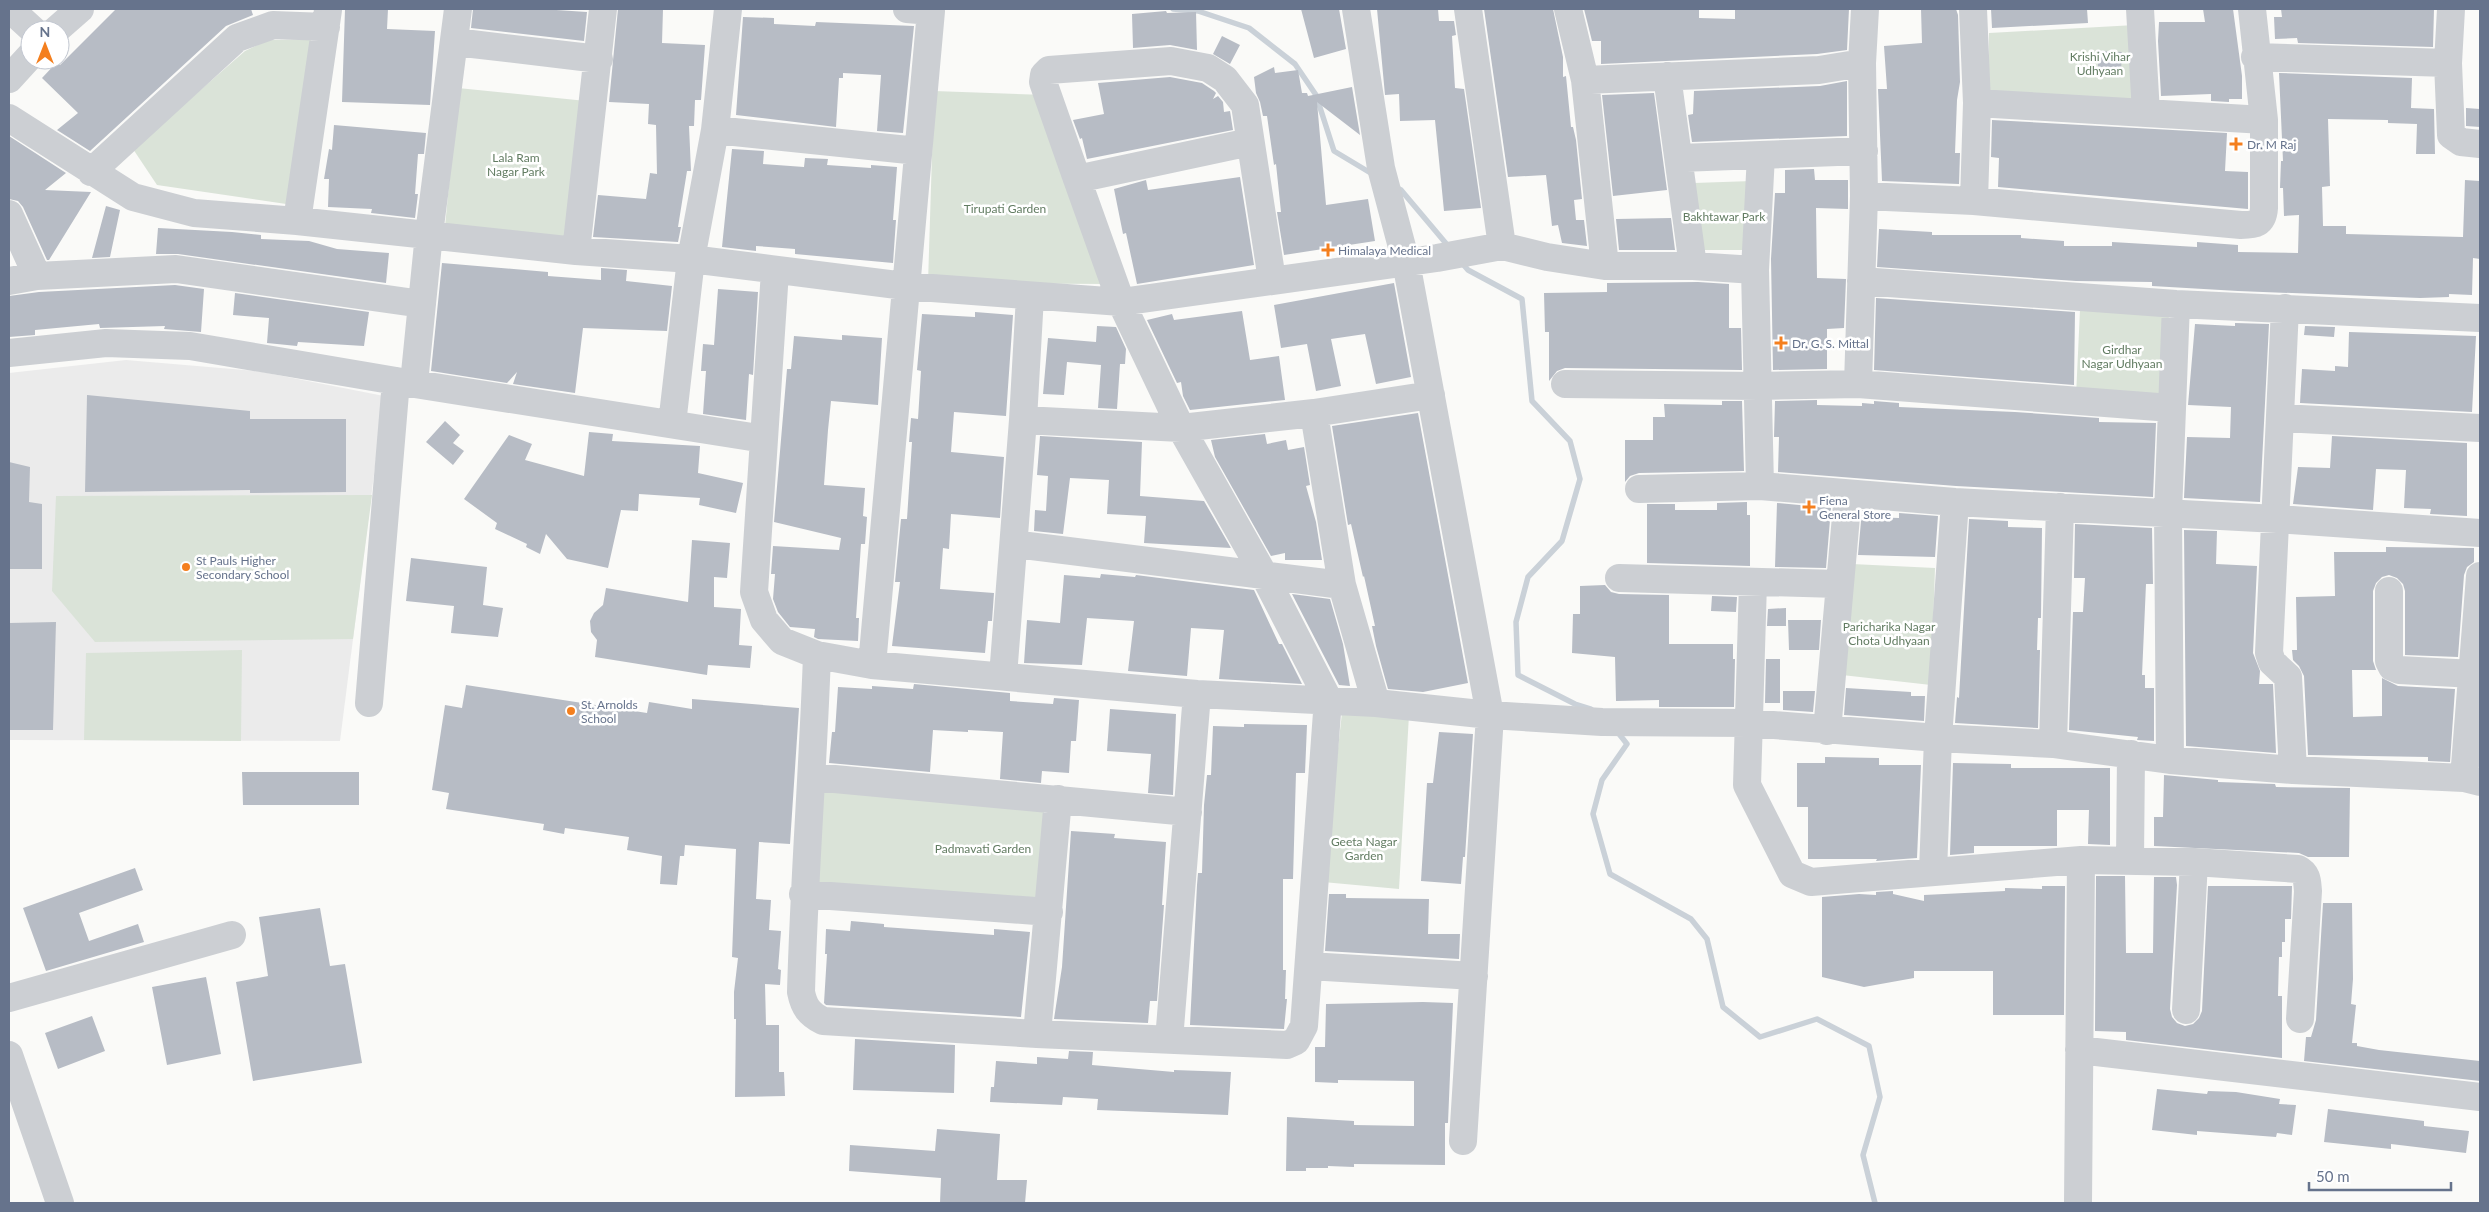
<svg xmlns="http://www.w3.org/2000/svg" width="2489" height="1212" viewBox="0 0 2489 1212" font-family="Lato,sans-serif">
	<rect width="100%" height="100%" fill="#fafaf8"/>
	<!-- built -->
	<path fill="#ebebeb" d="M126 360 257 371 384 396 340 741 9 740V373Z"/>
	<!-- green -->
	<path fill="#dae3d8" d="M2135 25 2138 99 1988 98 1989 33Z
		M311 39 293 205 157 185 133 149 245 51 268 40Z
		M458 88 586 101 573 239 445 227Z
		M934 91 1046 95 1109 284 928 283Z
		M1752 181 1753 250H1696L1694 183Z
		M2080 310 2169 314 2163 402 2076 396Z
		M372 495 353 639 95 642 52 591 56 496Z
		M1852 564 1935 568 1931 685 1842 675Z
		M242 650 241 741 84 740 86 653Z
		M1343 704 1409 715 1399 889 1323 882Z
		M823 785 1045 804 1036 902 814 883Z"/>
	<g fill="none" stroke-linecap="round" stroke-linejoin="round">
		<!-- stream -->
		<path stroke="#cad1d8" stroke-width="5.5" d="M1173 9 1198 11 1249 28 1295 64 1316 95 1334 151 1374 175
			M1395 187 1401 190 1449 247
			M1461 262 1468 270 1522 299 1532 401 1570 441 1580 479 1562 541 1528 577 1516 622 1518 675 1575 704 1591 709
			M1616 730 1627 744 1602 780 1593 814 1610 874 1691 919 1707 939 1723 1007 1760 1037 1817 1019 1869 1046 1880 1097 1863 1155 1875 1203"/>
	</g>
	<!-- building -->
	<path fill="#b7bcc5" d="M116 9H251L253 15 226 26 90 151 57 130 78 113 42 78 57 62 60 65Z
		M345 9H388L387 29 435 31 430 105 342 102Z
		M473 9H541L587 12 584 41 471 28Z
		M618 9H663L662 43 705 45 701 100H695L694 126H689L691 171H687L678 227H681L678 242 593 237 598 195 646 199 650 173 657 174 656 125 648 124 649 104 609 102Z
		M1301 9H1339L1346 49 1314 58Z
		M1377 9H1438L1439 21H1454L1456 35 1452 36 1455 88 1464 89 1481 208 1444 211 1435 120 1400 121 1399 94 1385 95Z
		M1484 9H1553L1563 57V77L1566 76 1571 127H1573L1576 140 1582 199 1574 200 1576 220H1584L1587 246 1562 243 1558 225 1552 226 1546 175 1508 177Z
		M1584 9H1699V18L1735 19V9H1849L1847 50 1817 54 1601 64V41H1592Z
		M1921 9H1956L1958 15 1960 82 1957 100 1955 153H1960L1959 184 1882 181 1878 89H1887L1884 46 1922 43Z
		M1991 9H2087L2088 23 1992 28Z
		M2203 9H2233L2242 76V99H2229V102L2211 101V94L2161 96 2158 41 2159 22H2205Z
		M2281 9H2434L2433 47 2298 43 2297 38 2275 39 2274 17H2282Z
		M1166 11 1167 13 1196 12 1197 50 1170 45 1133 48 1132 14Z
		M743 17 774 18V24L815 26 816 22 914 26 903 133 877 131 881 75 843 73V78H839L836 127 736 115Z
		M1222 36 1240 45 1230 64 1213 54Z
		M2098 51 2122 52 2121 71 2098 70Z
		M1274 67 1275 73 1298 70 1302 93H1307L1308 96 1352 87 1360 135 1317 102 1326 205 1368 199 1375 241 1284 255 1277 212H1281L1276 164 1274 165 1267 116H1263L1260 102 1256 93 1254 77Z
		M2279 73 2412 78 2411 108 2434 109 2435 154H2416L2417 124 2388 123V120L2328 119 2330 186 2322 187 2323 226H2346V234L2463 237 2465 180 2480 181V259L2473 258 2472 295 2449 294V297L2420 298 2238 291 2152 286V282L2076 281 1877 267 1879 229 1932 232V235H2021V238L2064 241V246H2112V242L2197 247V242L2238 245V252L2298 253 2299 215 2284 216 2283 188H2280L2281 161H2283Z
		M1170 77 1202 83 1214 91 1216 93 1213 99 1218 96 1223 102 1224 112 1230 111 1233 130 1087 159 1082 138 1080 139 1073 120 1104 114 1098 83Z
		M1847 81V136L1692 142 1688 115 1693 114 1694 91 1820 86Z
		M1654 93 1667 190 1613 196 1602 95Z
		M2466 108 2480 109V127L2466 126Z
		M1992 120 2227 133 2225 171 2248 172V209L1998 187 1999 158 1991 157Z
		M334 125 426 133 424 154H418L415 194H418L415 218 371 213 372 209 328 207 329 179H324L329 149 332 150Z
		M9 136 66 173 45 190 91 192 49 260H47L23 207 18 201 9 199Z
		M732 149 764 151 763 164 804 167 805 158 828 159 827 165 871 168V165L897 167 893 220H896L893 263 795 254V249L756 246V251L722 247Z
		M1814 169 1815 180H1848V209L1816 208 1817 278 1846 279 1844 328 1827 329V369L1773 370 1771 259 1775 193H1785V170Z
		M1240 177 1254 265 1137 284 1126 233 1123 234 1114 189 1146 180 1148 190Z
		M106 206 120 210 110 257 92 258Z
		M1671 218 1675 250H1619L1616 219Z
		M158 228 232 232 261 235V239L309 241 337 249 389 253 386 283 178 254H156Z
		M442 263 548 272V276L601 280V268L627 270 626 281 672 286 667 331 583 328 575 393 513 384 517 372 507 383 431 371Z
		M1698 282 1729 284V328H1741L1742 370 1565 368 1557 371 1549 381V332H1545L1544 293 1607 292V283Z
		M1394 283 1411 377 1376 384 1365 334 1331 339 1341 386 1316 391 1307 344 1281 348 1274 305Z
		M175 285 204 289 201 332 164 329 165 326 100 328 99 324 35 330V335L9 337V296L39 292Z
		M718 289 758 292 753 375 749 374 746 420 703 414 706 371H701L703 344 714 345Z
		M235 293 369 312 364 346 298 342 297 346 267 343 269 318 233 315Z
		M1876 298 2075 312 2074 385 1874 370Z
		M1242 311 1250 360 1279 356 1285 400 1190 410 1183 396 1181 382 1177 383 1147 320 1172 314 1174 320Z
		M975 312 1013 315 1006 416 954 412 951 452 1004 457 1000 518 951 514 949 549 943 548 940 589 994 593 992 621H988L985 653 892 646 900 582H895L901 519H907L912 442H909L911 418 918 419 921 371 917 370 922 314 975 317Z
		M2235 323 2269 324 2260 502 2184 498 2187 437 2230 438 2231 407 2188 405 2195 324 2235 326Z
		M1097 326 1116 327 1126 349 1125 364H1120L1117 409 1098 408 1101 365 1067 362 1064 395 1043 394 1048 338 1096 342Z
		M2305 326 2335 327 2334 337 2304 335Z
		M2349 332 2476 336 2472 412 2300 403 2302 369 2335 371V366L2348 367Z
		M842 335 882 338 878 405 831 401 828 430 824 485 865 488 863 516 867 517 865 544H861L856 618H859L858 641 818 639 814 637 815 629 790 627 778 612 773 599 775 574H771L773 546 839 550 841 538 774 522 787 369H791L794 336 842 340Z
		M87 395 250 411V419H346V492L250 493V490L85 492Z
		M1817 400V405L1862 406V403L1874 404V401L1899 403V407L2015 412 2099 418V422L2156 423 2153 497 1956 486 1778 472 1779 437H1774L1775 401Z
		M1722 401H1742L1744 471 1639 473 1630 476 1625 482V440H1653V417H1665L1664 404 1722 405Z
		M1418 413 1468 683 1423 692 1388 689 1376 646 1372 626H1375L1364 576 1363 577 1351 524 1348 525 1332 426Z
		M445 421 460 435 453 443 464 451 453 465 426 442Z
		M589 432 613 434 612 441 700 446 698 473 743 483 736 513 699 505 700 498 639 494 638 511 621 510 608 568 567 559 546 534 540 554 526 547 527 544 495 529 497 523 464 499 509 435 532 444 525 460 584 476Z
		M1265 434 1267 444 1286 440 1288 450 1304 447 1310 485 1306 486 1316 522 1322 560H1285V553L1271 556 1215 457 1211 440Z
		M1040 436 1142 442 1140 496 1204 501 1231 548 1144 543 1146 516 1107 514 1109 480 1070 478 1063 534 1034 531 1035 510 1046 511 1048 476 1037 475Z
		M2332 436 2467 443V516L2430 514 2431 509 2404 508 2406 470 2376 469 2373 510 2293 504 2298 467 2330 468Z
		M9 462 30 467 29 502 42 504V569H9Z
		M1747 502V515H1750V566L1647 563V504H1675V510H1717V503Z
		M1777 503 1831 508 1826 568 1775 567Z
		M1862 510 1869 511V517L1899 518V513L1938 516 1935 557 1858 555Z
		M1969 519 2008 521V527L2042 528 2041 618H2038L2037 650H2040L2038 728 1955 723 1957 697 1959 698Z
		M2075 524 2152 528 2153 584H2146L2142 675H2145V688H2154V741L2137 740 2138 737 2069 730 2073 612H2083L2085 578H2074Z
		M2184 530 2217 531 2216 564 2257 566 2253 653 2260 671 2259 684H2273L2276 753 2186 746Z
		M692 540 730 543 727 578 714 577V607L741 609 739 645 752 646 750 668 708 665 707 675 595 657 597 640 591 632 590 621 594 613 603 605 606 588 688 602Z
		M2386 547 2474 548V562L2467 567 2464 575 2458 657 2405 655V591L2403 584 2397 578 2389 575 2382 577 2376 583 2373 591V661L2376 670H2352L2353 717 2382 716V678L2398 686 2455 689 2450 762 2428 761V757L2308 755 2304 676 2299 666 2293 660 2292 650H2297L2296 597 2335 596 2334 552H2386Z
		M411 558 487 567 483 605 503 608 498 637 451 633 454 606 406 601Z
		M1101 574 1135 577 1136 575 1254 590 1279 644H1282L1302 684 1219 679 1224 630 1191 628 1187 676 1128 671 1134 621 1087 618 1082 665 1024 663 1027 620 1060 623 1064 575 1100 578Z
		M1605 585 1611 592 1619 594 1669 595V644H1733V659H1735L1734 707H1659V700L1616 701 1615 657 1572 653 1573 614H1580V586Z
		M1292 594 1330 599 1343 644 1350 686 1339 685Z
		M1712 596 1737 597 1736 612 1711 611Z
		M1786 608V626H1767L1768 609Z
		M1788 620H1821L1819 650H1789Z
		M56 622 53 730H9V623Z
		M1766 659H1780V703H1765Z
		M914 684 1010 693V701L1053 704 1054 698 1079 700 1076 741H1071L1069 773 1042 771 1041 783 1000 779 1003 732 968 730V732L933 730 930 772 829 763 832 732H835L838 687 872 689V686L913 689Z
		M466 685 647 713 649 702 692 709V699L799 708 790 844 759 842 756 899 771 900 769 930 781 931 778 969 781 970 780 985 765 984 766 1025H779V1072H784L785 1096 735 1097 736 1019H734V992L738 958 732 957 736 849 685 845 684 856H680L677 885 660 884 662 856 627 850 629 837 565 828 564 834 543 830 544 824 446 809 449 793 432 790 445 705 462 708Z
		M1846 688 1911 692V696H1925L1924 721 1844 715Z
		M1783 691H1815L1813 712 1783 710Z
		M1110 709 1176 714 1173 795 1148 793 1151 754 1107 751Z
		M1244 724 1307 725 1305 773H1296L1293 879H1283V970H1286L1285 999H1287L1284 1029 1190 1025 1197 885 1198 873H1202L1204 805 1207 775H1211L1213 726 1244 727Z
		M1439 732 1473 734 1465 857H1463L1461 884 1421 881 1427 783H1433Z
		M1825 757 1879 758V765H1921L1917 858 1876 861 1877 859H1808V807H1797V763H1825Z
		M1953 763 2011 764V768H2110V845L2088 844 2089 810H2057V846H1974V853L1950 855Z
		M242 772H359V805H243Z
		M2164 775 2218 780V782L2275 784 2276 787 2350 788 2349 857H2308L2299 853 2154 846V817H2163Z
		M1071 831 1115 834 1114 838 1166 842 1162 905H1164L1157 1001H1150L1148 1023 1054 1019 1062 967Z
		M135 868 143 890 79 913 89 941 138 924 144 942 46 971 23 908Z
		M2096 876H2125L2126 953H2153L2154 877H2176L2177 885 2170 1009 2172 1017 2177 1023 2185 1026 2193 1024 2199 1018 2202 1011 2208 886H2292L2291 919H2285V942H2282V957H2279L2278 996H2282V1058L2126 1040V1032L2095 1031Z
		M2042 886H2065L2064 1015H1993V971H1914V978L1864 987 1822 977V897L1859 894 1876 895V892L1893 891V894L1924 901V895L2005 891V888L2042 889Z
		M1329 894H1346V898L1429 899 1428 934H1460L1459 959 1325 951Z
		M2323 903H2352L2353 979 2351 1004 2356 1005 2352 1043H2357V1046L2379 1050 2480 1061V1081L2304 1061 2306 1037H2311L2316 1020Z
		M320 908 330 966 345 964 362 1063 253 1081 236 982 268 976 259 917Z
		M851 921 884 924V927L994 935V929L1030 932 1021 1017 826 1005 824 1003 827 954H825L826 929 850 931Z
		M206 977 221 1054 167 1065 152 987Z
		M1423 1002 1453 1003 1448 1123H1445V1165L1354 1164V1167L1328 1166V1168H1306V1171H1286L1287 1117 1354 1121V1125L1414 1126V1081L1338 1080V1083L1315 1082V1047H1325L1326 1004Z
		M92 1016 105 1051 58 1069 45 1033Z
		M855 1039 955 1045 954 1093 853 1090Z
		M1069 1051 1093 1052 1092 1065 1174 1072V1070L1231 1072 1228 1115 1097 1110 1098 1099 1063 1097 1062 1105 990 1102 991 1087H994L996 1061 1037 1064V1057L1068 1059Z
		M2157 1089 2207 1094 2208 1091 2236 1092 2280 1099 2279 1104 2296 1105 2292 1135 2277 1133 2276 1137 2197 1131V1135L2152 1130Z
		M2328 1109 2424 1121V1126L2469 1131 2466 1153 2391 1144V1149L2324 1142Z
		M937 1129 1000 1134 997 1180H1027L1025 1203H940L941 1178 849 1171 850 1145 935 1151Z"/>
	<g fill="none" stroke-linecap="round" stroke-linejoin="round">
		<!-- minor -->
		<path stroke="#cccfd3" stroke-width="28" d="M10 9 33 30
			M1356 9 1381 168 1406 262 1490 715 1463 1141
			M1468 9 1502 246
			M1568 9 1585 80 1605 266
			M1973 9 1977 103 1974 201
			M2140 9 2146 113
			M2451 9 2448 63 2451 135 2461 142 2480 144
			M56 30 80 9
			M455 42 599 59
			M2255 57 2448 63
			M1667 76 1693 266
			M9 79 30 56
			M1585 80 1819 70 1862 63
			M1977 103 2264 120
			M9 118 133 197 194 213 297 221 576 251 691 259 905 286 1121 302 1437 258 1502 246 1547 257 1605 266H1693L1755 270
			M715 130 918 151
			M1250 142 1077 179 1043 82 1044 75 1049 70 1171 61 1208 68 1225 79 1245 105 1272 280
			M1680 158 1864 151
			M91 172 237 38 273 25 326 27
			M1864 196 1974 201 2241 225C2255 225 2263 224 2264 208V120L2252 9
			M9 214 37 276 176 269 422 304
			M297 221 328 10
			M576 251 603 9
			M775 271 754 592 764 620 782 641 817 655 872 665 1197 694 1376 703 1490 715 1602 722 1748 723 1938 738 2053 744 2170 760 2293 770 2464 778 2480 782
			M9 281 37 276
			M1861 281 2176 304 2480 318
			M2285 308 2269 653 2272 662 2288 677 2293 770
			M9 353 106 343 190 346 396 381 764 439
			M414 383 429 234 458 9
			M1565 384 1759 386 1858 384 2171 408
			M1858 384 1864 196 1862 63 1865 9
			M1314 413 1342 585 1376 703
			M2281 418 2480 428
			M1023 420 1181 428 1314 413 1431 395
			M672 424 691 259 715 130 728 9
			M1760 486 1755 270 1761 155
			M1639 489 1760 486 1955 502 2277 519 2480 533
			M1014 544 1342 585
			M1619 578 1838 584
			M1753 582 1747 785 1792 874 1811 882 2081 860 2194 862 2298 869C2308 874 2307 882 2308 891L2300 1019
			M2389 591V661L2392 667 2399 670 2474 674
			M817 655C813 768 804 880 801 992 804 1007 809 1014 823 1021L1037 1034 1287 1045 1296 1041 1304 1026 1328 699 1264 575 1181 428 1121 302 1077 179
			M872 665 931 11 907 9
			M1003 676 1023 420 1030 296
			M369 703 396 381
			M1827 731 1848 494
			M2053 744 2060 507
			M2170 760 2168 513 2176 304
			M813 777 1188 812
			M2464 778 2480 576
			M2130 861 2131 754
			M1933 872 1938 738 1955 502
			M803 894 1049 912
			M1309 966 1474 976
			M9 998 232 935
			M2186 1010 2194 862
			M1037 1034 1058 799
			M1169 1040 1197 694
			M2079 1050 2480 1097
			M9 1055 60 1203
			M2078 1203 2081 860"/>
	</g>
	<!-- markers -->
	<g fill="#f47f1e" stroke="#fff" stroke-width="2">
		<path d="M2233.5 136.5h5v5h5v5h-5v5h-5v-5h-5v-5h5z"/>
		<path d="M1325.5 242.5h5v5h5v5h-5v5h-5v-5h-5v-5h5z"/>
		<path d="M1778.5 335.5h5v5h5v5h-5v5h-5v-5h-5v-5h5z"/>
		<path d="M1806.5 499.5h5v5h5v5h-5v5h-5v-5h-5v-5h5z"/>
		<circle cx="186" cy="567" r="5"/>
		<circle cx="571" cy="711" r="5"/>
	</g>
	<g text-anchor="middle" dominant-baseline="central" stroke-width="5" stroke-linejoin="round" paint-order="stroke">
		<!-- park labels -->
		<g font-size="12" fill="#627c62" stroke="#fff">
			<text x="2100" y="56">Krishi Vihar<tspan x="2100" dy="14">Udhyaan</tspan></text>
			<text x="516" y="157">Lala Ram<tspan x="516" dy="14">Nagar Park</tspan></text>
			<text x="1005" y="208">Tirupati Garden</text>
			<text x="1724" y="216">Bakhtawar Park</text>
			<text x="2122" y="349">Girdhar<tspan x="2122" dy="14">Nagar Udhyaan</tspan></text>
			<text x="1889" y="626">Paricharika Nagar<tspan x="1889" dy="14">Chota Udhyaan</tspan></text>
			<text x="1364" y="841">Geeta Nagar<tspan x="1364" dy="14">Garden</tspan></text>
			<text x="983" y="848">Padmavati Garden</text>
		</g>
		<!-- poi labels -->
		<g font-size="12" fill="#66738c" stroke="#fff" text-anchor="start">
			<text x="2247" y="144">Dr. M Raj</text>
			<text x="1338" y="250">Himalaya Medical</text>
			<text x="1792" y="343">Dr. G. S. Mittal</text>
			<text x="1819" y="500">Fiena<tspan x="1819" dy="14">General Store</tspan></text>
			<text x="196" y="560">St Pauls Higher<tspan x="196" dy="14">Secondary School</tspan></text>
			<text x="581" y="704">St. Arnolds<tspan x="581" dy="14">School</tspan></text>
		</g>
	</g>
	<!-- border -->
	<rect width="2489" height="1212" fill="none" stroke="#66738c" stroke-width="20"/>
	<!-- north arrow -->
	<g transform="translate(45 45)"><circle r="24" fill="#ffffff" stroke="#c2c7d1"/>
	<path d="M0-4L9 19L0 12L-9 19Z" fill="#f47f1e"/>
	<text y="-8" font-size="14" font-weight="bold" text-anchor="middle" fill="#66738c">N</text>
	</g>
	<!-- scale -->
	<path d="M2309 1182v8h142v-8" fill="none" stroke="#66738c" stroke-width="2.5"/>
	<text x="2316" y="1182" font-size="15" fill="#66738c" stroke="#ffffff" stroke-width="4" paint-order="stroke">50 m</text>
</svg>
